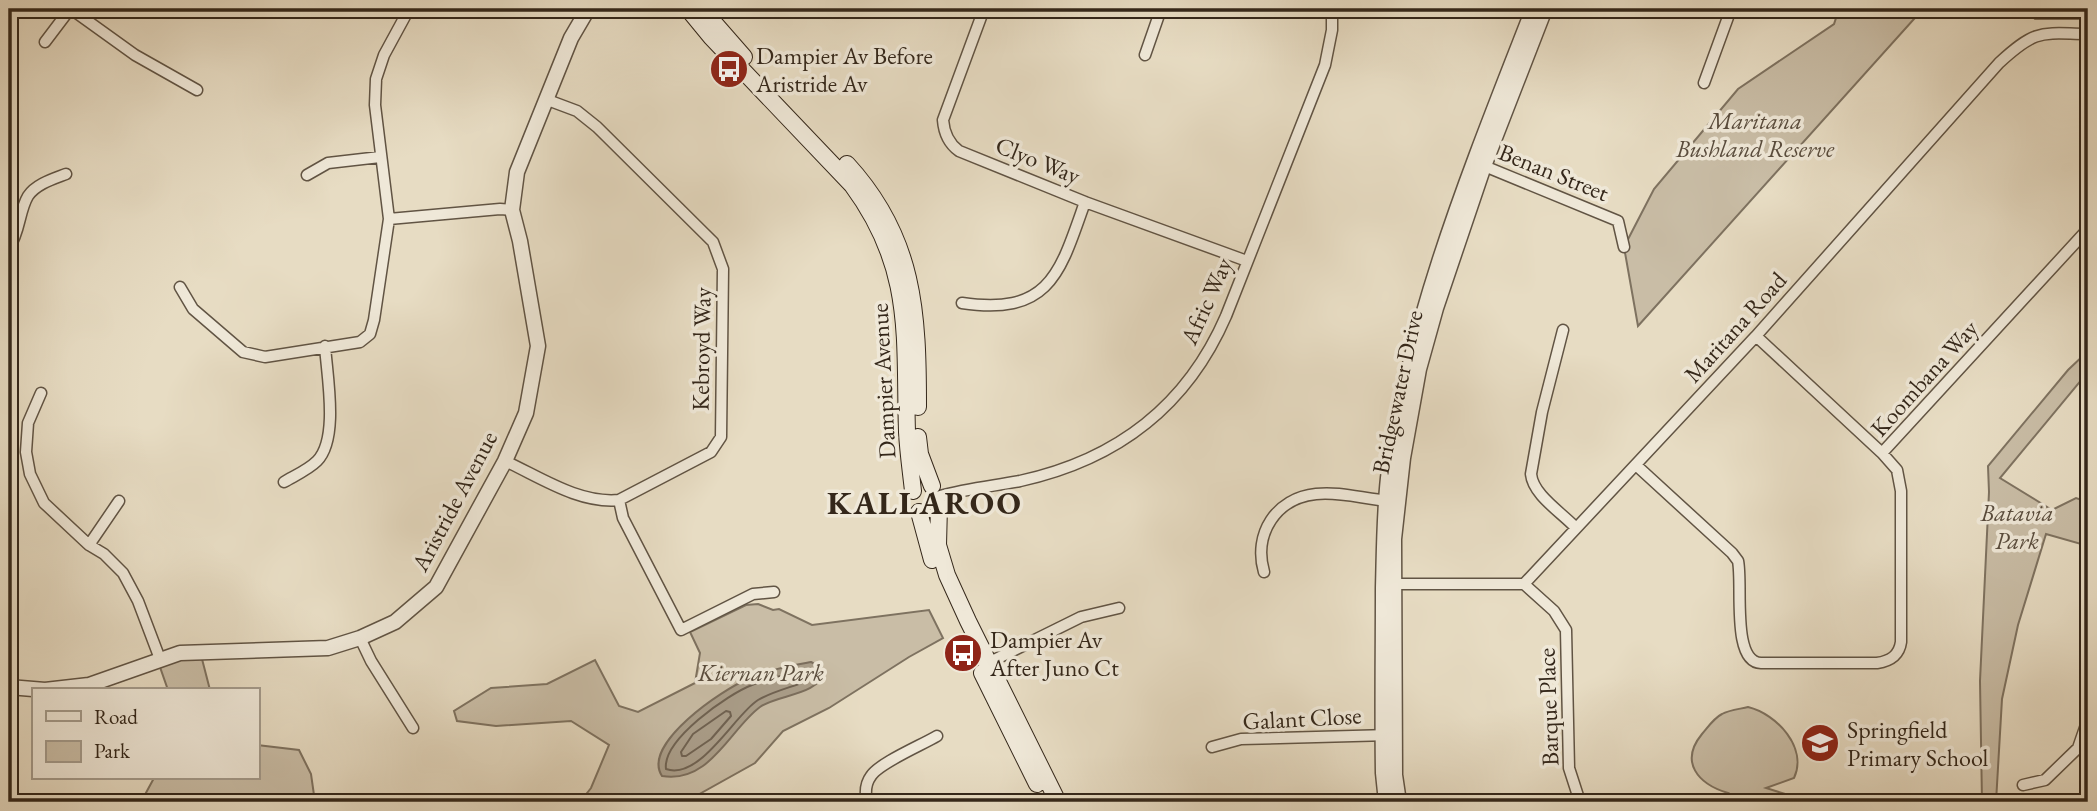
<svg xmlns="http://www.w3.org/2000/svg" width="2097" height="811" viewBox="0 0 2097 811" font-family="'EB Garamond',serif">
	<rect width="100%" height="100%" fill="#e7dcc3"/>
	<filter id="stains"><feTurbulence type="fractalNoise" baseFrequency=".00286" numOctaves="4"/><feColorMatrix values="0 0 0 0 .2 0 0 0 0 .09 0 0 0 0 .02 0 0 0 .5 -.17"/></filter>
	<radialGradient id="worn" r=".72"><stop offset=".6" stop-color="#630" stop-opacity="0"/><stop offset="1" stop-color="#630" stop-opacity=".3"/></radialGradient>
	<!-- green -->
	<path fill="#c9bda6" stroke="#7e7260" stroke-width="2" d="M1839 9H1923L1638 326 1624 247 1654 189 1738 89 1834 24Z
		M2024 9H2079L2078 19H2035Z
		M2088 351V372L2000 478 2052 510 2076 498 2088 502V546L2046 534 2018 625 2002 699 1996 802H1982L1980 681 1989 492 1988 466 2068 370Z
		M758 604 773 610 779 609 812 625 929 610 943 638 909 657 829 708 783 731 755 763 685 802H580L591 788 609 745 571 721 496 726 457 721 454 711 491 688 547 684 595 660 619 706 638 712 695 683 700 653 690 632 746 605Z
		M182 659H202L210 690H168L160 667Z
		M1748 707C1777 714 1808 748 1794 778L1766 788 1785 794 1795 802H1719L1728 793C1698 784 1679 762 1702 734 1708 727 1714 718 1722 714 1729 710 1740 709 1748 707Z
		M257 745 299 750 311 774 315 802H141L154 778H257Z"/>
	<!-- water -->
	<path fill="#aa9e8a" stroke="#7b6e5d" stroke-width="2" d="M811 662 821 667 824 671C819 696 778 694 760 707 730 729 710 784 662 776 641 744 723 689 748 679 767 670 790 666 811 662Z"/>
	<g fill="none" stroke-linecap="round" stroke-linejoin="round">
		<!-- shore -->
		<path stroke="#6f6252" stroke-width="2" d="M810 670 815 674 809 680C793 687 773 691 758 700 735 714 700 781 666 769 662 740 728 694 752 685 770 678 791 673 810 670Z
			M726 711 730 712 731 716 711 739 686 756H682L681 752 693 734Z"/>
		<defs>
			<path id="minor" d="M71 9 135 55 197 90
				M984 9 943 120C944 133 948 143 959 151L1085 202 1247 261
				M45 42 70 9
				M1145 55 1161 9
				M1704 83 1731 9
				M1477 163 1618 221 1624 247
				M307 175 328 163 380 157
				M389 219 375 105 376 79 384 55 409 9
				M9 248C20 232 19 211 28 196 36 184 53 179 66 174
				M180 287 193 309 243 352 265 357 360 342 370 334 374 320 389 219 500 209 512 210
				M962 303C1050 316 1060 273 1085 202
				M1563 330 1542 412 1531 474C1533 495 1561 512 1575 527
				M1756 336 1882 453
				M41 393 28 423 26 452 30 474 44 503 89 545 104 554 123 573 138 601 160 659
				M505 461C540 477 579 504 619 500L711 452 721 437 723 269 713 242 597 127 577 111 545 99
				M1637 466 1732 553 1738 561C1743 584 1731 662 1761 663H1877C1890 661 1899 656 1901 642V491L1897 470 1882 453 2088 229
				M284 482C294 476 308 470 317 461 339 439 327 376 325 346
				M940 496C966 489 993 486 1020 481 1116 460 1187 406 1226 316L1325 65 1332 30V9
				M619 500 623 518 681 630 753 594 774 592
				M89 545 119 501
				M1264 572C1253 534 1276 498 1316 494 1341 491 1367 500 1392 501
				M1389 584H1524L1756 336 1999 63C2036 29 2040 33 2088 34
				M1524 584 1554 611 1566 630 1569 768 1580 802
				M360 638 371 661 413 728
				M984 665 1081 617 1119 608
				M1212 747 1241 739 1390 735
				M2023 785 2045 780 2078 748 2088 719
				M867 802C865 793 865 784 871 776 879 763 922 745 937 736"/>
			<path id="tertiary" d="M9 687 45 690 89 685 180 653 328 648 360 638 395 622 436 587 505 461 526 413 538 346 520 241 512 210 517 172 571 38 588 9
				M1386 802 1383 773C1382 712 1383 650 1383 588 1384 551 1384 515 1388 478 1410 314 1474 161 1533 9
				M1399 802 1395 775 1394 539 1403 458 1419 369 1436 308 1484 166 1545 9"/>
			<path id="secondary" d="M688 9 711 37 852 185C914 269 904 336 907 432 908 452 911 472 913 491
				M702 9 744 57
				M847 164C915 238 918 313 918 407
				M918 437 920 454 932 486
				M939 506 938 545 947 575 968 621 1058 802
				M919 512 932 560
				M982 673 1037 784"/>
		</defs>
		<!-- minor casing -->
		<use href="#minor" stroke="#615444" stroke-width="13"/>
		<!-- tertiary casing -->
		<use href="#tertiary" stroke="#615444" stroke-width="17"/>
		<!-- secondary casing -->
		<use href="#secondary" stroke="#34271a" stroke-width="18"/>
		<!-- minor -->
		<use href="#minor" stroke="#efe8d8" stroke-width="10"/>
		<!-- tertiary -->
		<use href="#tertiary" stroke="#efe8d8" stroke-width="14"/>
		<!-- secondary -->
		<use href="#secondary" stroke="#efe8d8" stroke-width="16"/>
	</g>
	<!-- icons -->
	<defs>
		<symbol id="bus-disc" viewBox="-11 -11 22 22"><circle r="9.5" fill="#8f2418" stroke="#efe8d8"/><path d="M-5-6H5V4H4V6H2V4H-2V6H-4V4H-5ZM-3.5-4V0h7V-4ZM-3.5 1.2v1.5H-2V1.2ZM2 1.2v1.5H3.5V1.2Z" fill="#fff"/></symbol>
		<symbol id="school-disc" viewBox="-11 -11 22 22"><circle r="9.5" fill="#8f2418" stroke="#efe8d8"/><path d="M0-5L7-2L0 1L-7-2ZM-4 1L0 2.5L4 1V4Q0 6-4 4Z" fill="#fff"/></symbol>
	</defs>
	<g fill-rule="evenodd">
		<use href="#bus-disc" x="707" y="47" width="44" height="44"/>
		<use href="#bus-disc" x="941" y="631" width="44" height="44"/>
		<use href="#school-disc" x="1798" y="721" width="44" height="44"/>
	</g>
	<g text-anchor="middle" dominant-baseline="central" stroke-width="7" stroke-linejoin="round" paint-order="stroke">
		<!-- poi labels -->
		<g font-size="24" fill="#34271a" stroke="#efe8d8" text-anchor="start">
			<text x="756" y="55">Dampier Av Before<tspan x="756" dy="28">Aristride Av</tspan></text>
			<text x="990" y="639">Dampier Av<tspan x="990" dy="28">After Juno Ct</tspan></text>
			<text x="1847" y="729">Springfield<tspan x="1847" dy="28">Primary School</tspan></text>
		</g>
		<!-- park labels -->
		<g font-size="24" font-style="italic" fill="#594c3d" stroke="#efe8d8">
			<text x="1755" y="120">Maritana<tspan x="1755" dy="28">Bushland Reserve</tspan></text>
			<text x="2017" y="512">Batavia<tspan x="2017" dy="28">Park</tspan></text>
			<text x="761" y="672">Kiernan Park</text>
		</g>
		<!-- street labels -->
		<g font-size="24" fill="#34271a" stroke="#efe8d8">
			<text transform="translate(1038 160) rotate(22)">Clyo Way</text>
			<text transform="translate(1554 172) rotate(22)">Benan Street</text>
			<text transform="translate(1206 301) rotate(-66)">Afric Way</text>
			<text transform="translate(1735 327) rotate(-48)">Maritana Road</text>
			<text transform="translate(701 349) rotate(-89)">Kebroyd Way</text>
			<text transform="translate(1924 378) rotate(-48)">Koombana Way</text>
			<text transform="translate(883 381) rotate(-93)">Dampier Avenue</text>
			<text transform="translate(1397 392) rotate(-78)">Bridgewater Drive</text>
			<text transform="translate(454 501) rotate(-62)">Aristride Avenue</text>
			<text transform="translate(1548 707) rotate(-92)">Barque Place</text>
			<text transform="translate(1302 718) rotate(-3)">Galant Close</text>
		</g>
		<!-- district labels -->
		<g font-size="32" font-weight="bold" letter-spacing="2" fill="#34271a" stroke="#efe8d8">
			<text x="925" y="503">KALLAROO</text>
		</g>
	</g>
	<!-- margin -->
	<rect width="2097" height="811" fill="none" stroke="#e7dcc3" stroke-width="35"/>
	<rect x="10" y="10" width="2076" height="790" fill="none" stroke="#34271a" stroke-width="3.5"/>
	<rect x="18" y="18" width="2062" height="776" fill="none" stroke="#34271a" stroke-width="2"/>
	<!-- legend -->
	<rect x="32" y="688" width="228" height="91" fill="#efe8d8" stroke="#a49b8c" stroke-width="2"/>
	<rect x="46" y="711" width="35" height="10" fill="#efe8d8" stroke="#a49b8c" stroke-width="2"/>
	<text x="94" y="724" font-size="21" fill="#34271a">Road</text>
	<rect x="46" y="741" width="35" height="21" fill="#c9bda6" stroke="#a49b8c" stroke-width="2"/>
	<text x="94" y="758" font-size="21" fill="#34271a">Park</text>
	<rect width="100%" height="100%" filter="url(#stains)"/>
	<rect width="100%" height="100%" fill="url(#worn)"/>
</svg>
